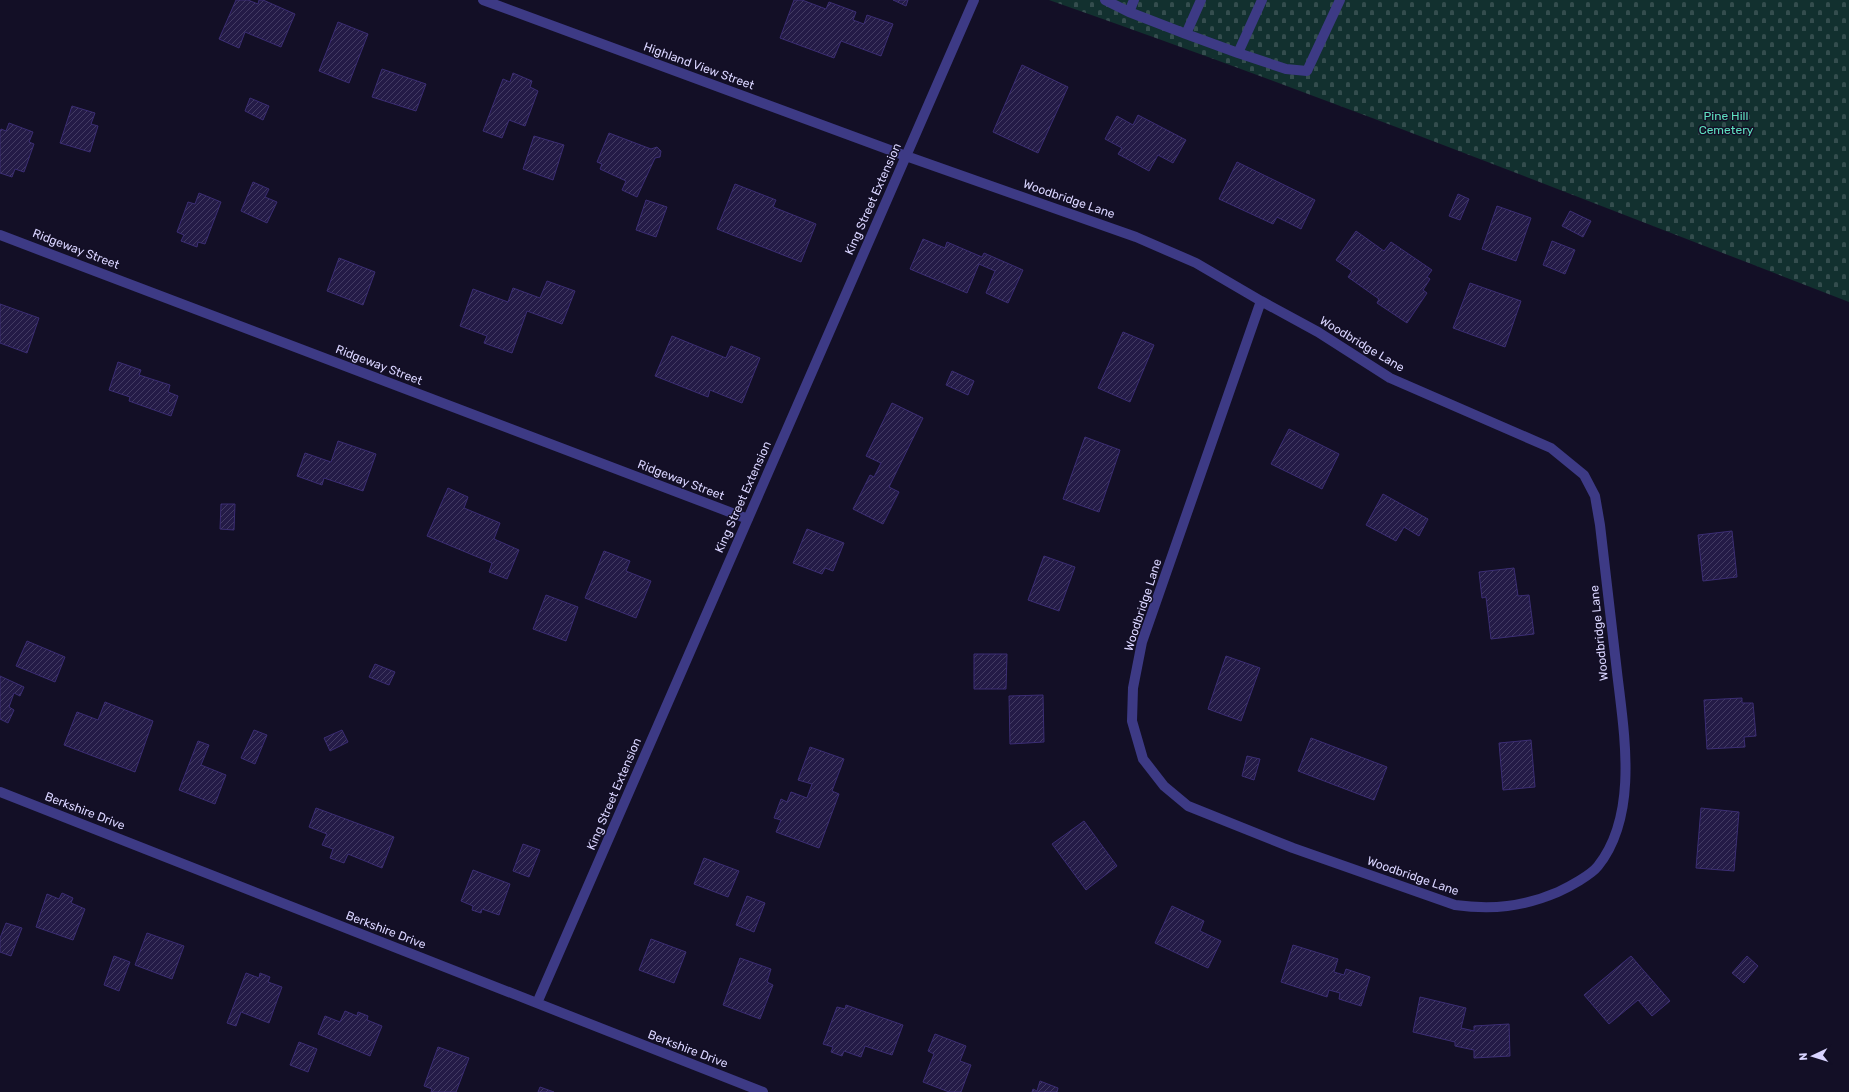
<svg xmlns="http://www.w3.org/2000/svg" width="1849" height="1092" viewBox="0 0 1849 1092" font-family="Rubik,sans-serif">
	<defs>
		<pattern id="cemetery-stones" width="16" height="16" patternUnits="userSpaceOnUse"><rect width="16" height="16" fill="#12302f"/><path d="M2 7V4a2 2 0 0 1 4 0v3zM10 15v-3a2 2 0 0 1 4 0v3z" fill="#344d4e"/></pattern>
		<pattern id="building-hatch" width="6" height="6" patternUnits="userSpaceOnUse"><rect width="6" height="6" fill="#241b47"/><path d="M-1 1l2-2M0 6l6-6M5 7l2-2" fill="none" stroke="#433b63"/></pattern>
	</defs>
	<rect width="100%" height="100%" fill="#130f26"/>
	<!-- cemetery -->
	<path fill="url(#cemetery-stones)" d="M1049 0H1849V302C1583 199 1318 94 1049 0Z"/>
	<!-- building -->
	<path fill="url(#building-hatch)" stroke="#3b2d73" d="M236 0H248L258 4 259 0H263L295 14 281 47 245 32 239 48 219 39Z
		M794 0H802L826 9 829 2 856 12 853 20 864 24 867 15 893 24 881 56 841 41 834 58 780 38Z
		M893 0H908L906 6Z
		M338 22 368 34 349 83 319 71Z
		M1022 65 1068 87 1038 153 993 132Z
		M382 69 426 84 416 111 372 97Z
		M513 73 532 81 530 87 538 91 525 126 509 120 502 138 483 131 503 79 510 82Z
		M250 98 269 106 263 120 245 111Z
		M72 106 95 113 91 124 98 126 90 152 60 143Z
		M1138 115 1186 140 1173 163 1158 155 1149 171 1118 154 1122 148 1105 139 1117 116 1133 125Z
		M9 123 33 132 29 142 34 144 24 172 15 169 12 177 0 173V132L1 129 6 131Z
		M609 133 651 149 657 147 661 151 660 157 655 158 637 197 622 190 626 181 600 169 602 164 597 162Z
		M534 136 564 145 553 180 523 169Z
		M1237 162 1315 200 1301 229 1277 217 1273 224 1219 199Z
		M253 182 269 189 265 197 277 202 267 223 241 211Z
		M735 184 776 200 773 207 816 224 801 262 717 229Z
		M199 193 221 202 205 244 198 242 197 247 181 241 184 235 177 232 188 202 195 204Z
		M1458 194 1469 199 1460 220 1449 216Z
		M646 200 667 207 656 237 636 230Z
		M1497 206 1531 218 1516 261 1482 249Z
		M1570 211 1591 221 1583 237 1562 226Z
		M1356 231 1384 251 1391 242 1432 270 1427 277 1430 279 1423 290 1427 293 1407 323 1377 303 1379 299 1348 277 1352 271 1336 260Z
		M923 239 945 248 947 242 982 257 984 253 1023 270 1008 303 986 293 995 271 979 264 967 293 910 269Z
		M1552 241 1575 250 1565 274 1543 265Z
		M339 258 375 272 363 305 327 291Z
		M547 281 575 291 562 324 527 311 512 353 484 343 487 336 460 326 473 289 508 302 513 288 540 298Z
		M1470 283 1521 301 1505 347 1453 328Z
		M0 304 39 318 27 353 0 343Z
		M1123 332 1154 345 1130 402 1098 388Z
		M672 336 726 358 731 346 760 358 742 403 710 390 708 397 655 376Z
		M118 362 141 370 139 375 170 385 168 392 178 396 171 416 129 401 130 397 109 390Z
		M952 371 974 381 968 395 946 385Z
		M892 403 923 418 889 487 899 492 883 524 853 509 870 475 874 477 881 463 866 456Z
		M1289 429 1339 454 1322 489 1271 464Z
		M1085 437 1120 450 1099 512 1063 499Z
		M338 441 376 454 363 491 324 478 322 485 297 476 305 453 331 462Z
		M448 488 468 497 464 508 500 523 494 539 519 550 507 579 489 572 492 563 427 536Z
		M1383 494 1428 519 1419 536 1404 527 1396 541 1366 525Z
		M221 504H235L234 530 220 529Z
		M807 529 844 543 833 571 825 568 822 574 793 563Z
		M1732 531 1737 577 1703 581 1698 535Z
		M604 551 630 561 626 571 651 581 636 618 585 598Z
		M1044 556 1075 567 1059 611 1028 600Z
		M1514 568 1518 596 1529 595 1534 634 1491 639 1486 597 1482 598 1479 572Z
		M546 595 578 607 566 641 533 629Z
		M27 641 65 657 55 682 16 666Z
		M974 654H1007L1006 689H974Z
		M1226 656 1260 668 1241 721 1208 709Z
		M375 664 395 672 389 685 369 677Z
		M0 676 24 687 20 696 14 693 9 707 14 710 8 723 0 719Z
		M1043 695 1044 742 1010 744 1009 696Z
		M1742 698V703H1753L1756 736 1744 737 1745 747 1707 749 1704 700Z
		M105 702 153 721 135 772 64 745 77 712 98 720Z
		M254 730 267 735 255 764 241 758Z
		M342 730 348 742 330 751 324 738Z
		M1311 738 1387 767 1374 800 1298 771Z
		M1531 740 1535 787 1503 790 1499 743Z
		M198 741 209 745 201 765 226 775 215 804 179 790Z
		M810 747 844 759 832 791 839 794 819 848 776 832 781 820 774 818 781 799 787 802 791 792 807 798 812 784 798 780Z
		M1247 756 1260 759 1254 780 1242 776Z
		M316 808 394 837 382 868 348 854 344 863 330 858 333 849 322 845 327 834 309 827Z
		M1701 808 1739 812 1734 871 1696 868Z
		M1084 821 1117 866 1086 890 1052 844Z
		M523 844 540 850 529 877 513 871Z
		M704 858 739 871 728 897 694 884Z
		M473 870 510 884 499 915 482 909 481 913 472 910 473 906 461 901Z
		M62 893 73 898 71 903 85 909 73 940 36 927 47 894 59 899Z
		M747 896 765 903 754 932 736 925Z
		M1172 906 1204 921 1200 931 1221 941 1208 968 1155 943Z
		M6 923 22 928 11 956 0 952V938Z
		M147 933 184 946 172 979 135 965Z
		M651 939 686 952 674 983 639 970Z
		M1293 945 1338 959 1334 972 1344 975 1346 969 1370 977 1361 1006 1339 999 1340 993 1329 990 1327 997 1281 982Z
		M114 956 130 962 119 991 104 985Z
		M1631 956 1670 1001 1652 1016 1638 1000 1609 1024 1584 995Z
		M1747 956 1758 966 1744 983 1732 973Z
		M740 958 771 969 767 982 773 985 760 1019 723 1005Z
		M246 973 259 978 260 973 270 977 268 982 282 987 269 1023 241 1012 236 1026 227 1023Z
		M1420 997 1466 1008 1461 1028 1474 1031V1026L1509 1024 1510 1056 1474 1058V1050L1455 1046V1042L1413 1032Z
		M846 1005 903 1025 892 1055 865 1046 861 1057 844 1051 842 1056 831 1052 833 1047 823 1044 837 1007 845 1009Z
		M345 1011 357 1016 358 1012 368 1016 367 1020 382 1026 370 1056 318 1034 325 1016 340 1022Z
		M935 1034 966 1046 960 1061 971 1065 961 1092H949L923 1082 934 1054 928 1051Z
		M299 1042 317 1049 308 1072 290 1065Z
		M438 1047 469 1058 456 1092H431L432 1089 424 1086Z
		M1040 1081 1058 1088 1057 1092H1032L1033 1089 1037 1091Z
		M540 1087 554 1092H538Z"/>
	<g fill="none" stroke-linecap="round" stroke-linejoin="round">
		<!-- lane -->
		<path stroke="#3d3a85" stroke-width="10" d="M1105 0 1129 12 1186 34 1201 0
			M1262 0 1238 53 1286 69 1307 71 1340 0
			M1129 12 1134 0
			M1186 34 1238 53"/>
		<!-- street -->
		<path stroke="#3d3a85" stroke-width="10" d="M483 0 906 156 1136 237 1196 263 1261 301 1142 642 1133 688 1132 721 1143 759 1164 786 1188 806 1293 848 1455 905C1492 910 1523 907 1558 892 1569 887 1591 875 1598 866 1639 814 1624 733 1617 672 1611 623 1606 574 1600 525L1595 496 1584 475 1551 448 1390 378 1318 332 1261 301
			M0 235 748 519
			M0 792 763 1092
			M537 1003 974 0"/>
	</g>
	<g text-anchor="middle" dominant-baseline="central" stroke-width="3" stroke-linejoin="round" paint-order="stroke">
		<!-- street labels -->
		<g font-size="12" fill="#d9d4ff" stroke="#130f26">
			<text transform="translate(699 66) rotate(20)">Highland View Street</text>
			<text transform="translate(873 199) rotate(-66)">King Street Extension</text>
			<text transform="translate(1069 199) rotate(19)">Woodbridge Lane</text>
			<text transform="translate(76 249) rotate(21)">Ridgeway Street</text>
			<text transform="translate(1362 344) rotate(31)">Woodbridge Lane</text>
			<text transform="translate(379 365) rotate(21)">Ridgeway Street</text>
			<text transform="translate(681 480) rotate(21)">Ridgeway Street</text>
			<text transform="translate(743 497) rotate(-66)">King Street Extension</text>
			<text transform="translate(1143 605) rotate(-72)">Woodbridge Lane</text>
			<text transform="translate(1599 633) rotate(-96)">Woodbridge Lane</text>
			<text transform="translate(614 794) rotate(-67)">King Street Extension</text>
			<text transform="translate(85 811) rotate(21)">Berkshire Drive</text>
			<text transform="translate(1413 876) rotate(19)">Woodbridge Lane</text>
			<text transform="translate(386 930) rotate(21)">Berkshire Drive</text>
			<text transform="translate(688 1049) rotate(21)">Berkshire Drive</text>
		</g>
		<!-- park labels -->
		<g font-size="12" fill="#5fe0c0" stroke="#130f26">
			<text x="1726" y="116">Pine Hill<tspan x="1726" dy="14">Cemetery</tspan></text>
		</g>
	</g>
	<!-- north arrow -->
	<g transform="translate(1813 1056) rotate(266)" stroke="#130f26" stroke-width="3" paint-order="stroke">
	<path d="M0-3L7 15L0 10L-7 15Z" fill="#d9d4ff"/>
	<text y="-6" font-size="11" font-weight="bold" text-anchor="middle" fill="#d9d4ff">N</text>
	</g>
</svg>
